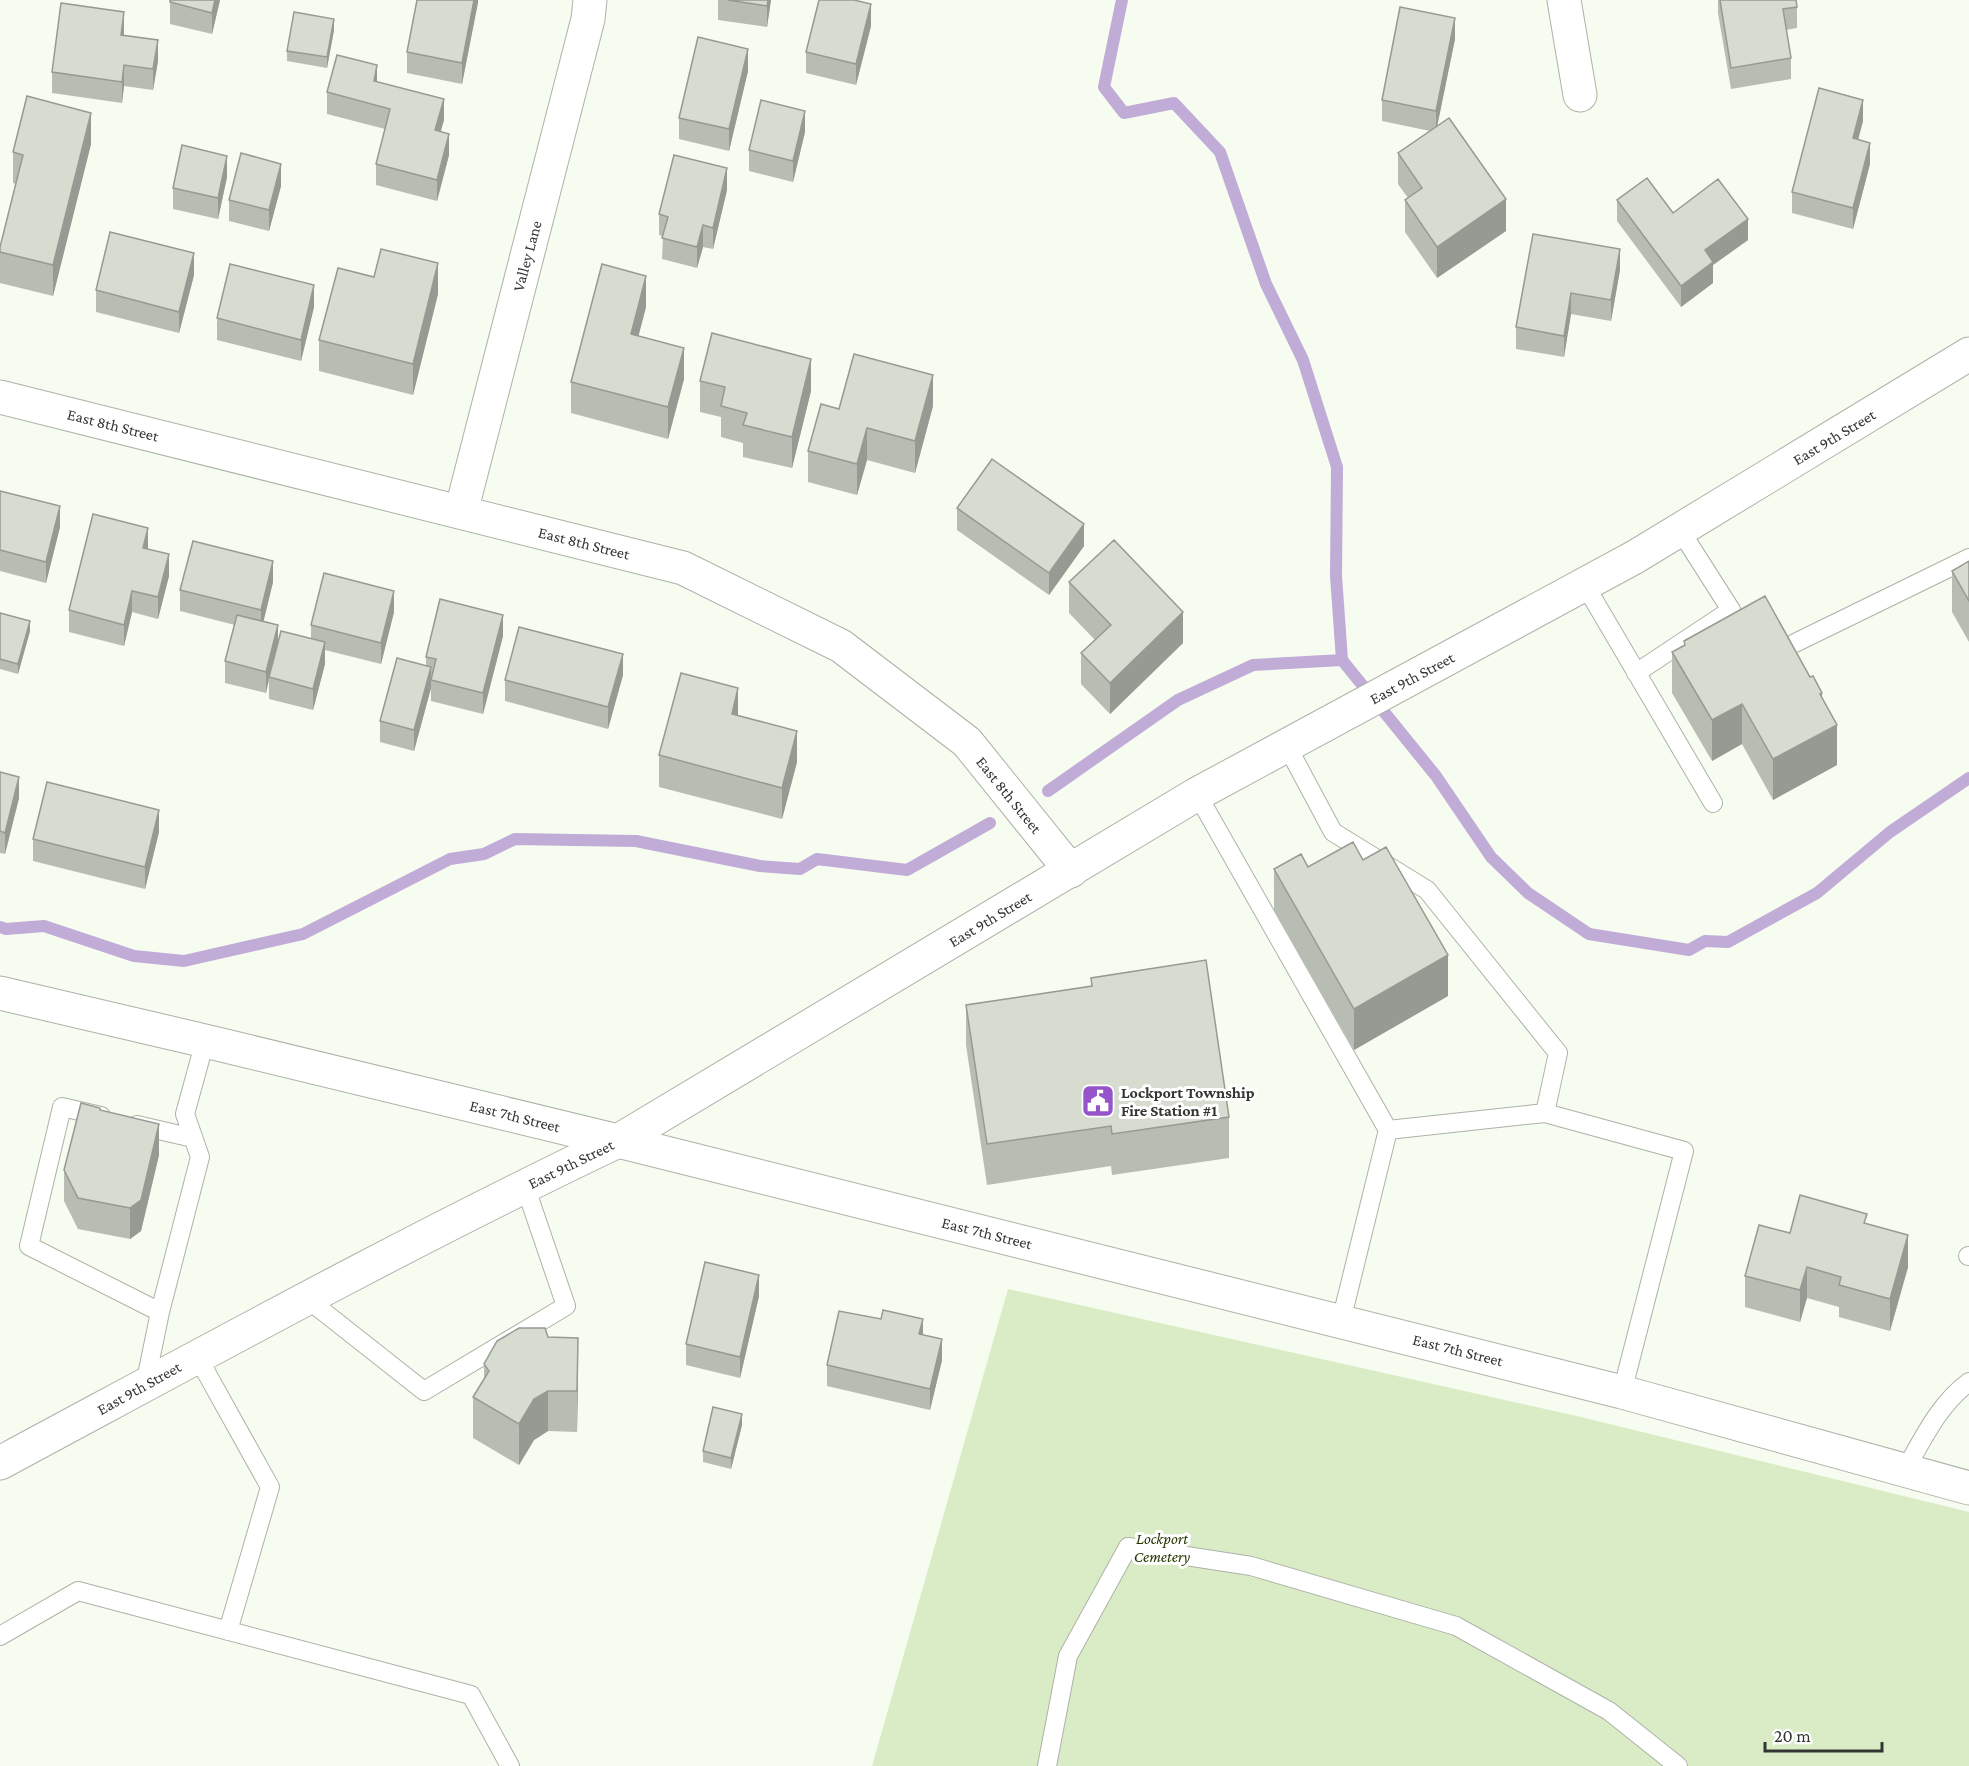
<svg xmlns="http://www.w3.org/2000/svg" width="1969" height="1766" viewBox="0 0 1969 1766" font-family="'Crimson Pro',serif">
	<rect width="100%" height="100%" fill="#f6fcf0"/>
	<!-- green -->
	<path fill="#daecc6" d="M1008 1289 1581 1417 1969 1512V1766H872Z"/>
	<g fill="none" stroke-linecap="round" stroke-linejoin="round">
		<!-- stream -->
		<path stroke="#c1abd7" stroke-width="12" d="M1122 0 1104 87 1124 113 1174 103 1220 152 1266 284 1303 360 1337 467 1336 576 1342 660 1436 776 1491 857 1528 893 1589 934 1689 950 1705 941 1728 942 1817 893 1890 832 1969 778
			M1048 791 1178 700 1253 665 1342 660
			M0 927 6 929 44 926 134 956 184 961 303 934 450 859 484 854 515 839 636 841 760 866 800 869 817 859 907 870 990 823"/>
		<defs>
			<path id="lane" d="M1585 585 1713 803
				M1795 643 1969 558
				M1636 673 1731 610 1680 530
				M1287 746 1333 832 1427 890 1558 1053 1545 1113
				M1197 794 1388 1130
				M101 1116 62 1107 29 1246 160 1312
				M137 1125 193 1138
				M1968 1256H1969
				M306 1298 424 1391 566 1306 525 1186
				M1341 1321 1388 1130 1545 1113 1684 1151 1622 1392
				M197 1356 270 1487 228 1631
				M145 1385 160 1312 200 1157 185 1114 205 1041
				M1905 1470C1923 1439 1939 1404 1969 1382
				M0 1636 78 1591 471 1695 510 1766
				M1047 1766 1068 1656 1128 1547 1251 1566 1456 1626 1609 1711 1678 1766"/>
			<path id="street" d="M1564 0 1580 95
				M0 397 683 568 841 646 967 742 1071 871
				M461 512 588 19 590 0
				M618 1141 1622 1392 1969 1488"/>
			<path id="secondary" d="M0 993 205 1041 618 1141
				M0 1463C205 1353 408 1241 618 1141L1197 794 1635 557 1969 354"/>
		</defs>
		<!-- lane casing -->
		<use href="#lane" stroke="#adb2a7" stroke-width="20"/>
		<!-- street casing -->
		<use href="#street" stroke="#adb2a7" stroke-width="35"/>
		<!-- secondary casing -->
		<use href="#secondary" stroke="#adb2a7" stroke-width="35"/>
		<!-- lane -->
		<use href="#lane" stroke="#fff" stroke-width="18"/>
		<!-- street -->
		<use href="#street" stroke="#fff" stroke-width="33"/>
		<!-- secondary -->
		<use href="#secondary" stroke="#fff" stroke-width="33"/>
	</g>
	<!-- wall -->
	<path fill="#b8bdb3" d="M170 0H220L212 34 170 24Z
		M478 0 462 84 407 73V52Z
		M718 0H771L767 27 718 20Z
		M1718 0H1796L1797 7V28L1786 30 1791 58V79L1731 89 1718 13Z
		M871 26 856 85 806 73V52Z
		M334 30 327 68 287 61V51Z
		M124 35 158 61 153 90 124 86 122 103 52 93V72Z
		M1455 39 1437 126 1506 231 1437 278 1405 232V200L1408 198 1398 184V153L1430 131 1382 121V100Z
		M748 71 729 151 679 139V118Z
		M377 82 444 120 440 132 449 155 437 201 376 185V164L385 129 327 114V92Z
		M1863 121 1858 139 1870 164 1853 229 1792 213V192Z
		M805 132 793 182 749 171V150Z
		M91 144 53 296 0 283V247L16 184 13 183V152Z
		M227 177 218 219 173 209V188Z
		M281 186 269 231 229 221V200Z
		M727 190 713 249 703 247 697 268 662 259 663 236 659 235V214Z
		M1617 200 1673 213 1748 240 1713 265V283L1681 307 1617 221Z
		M1533 234 1620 270 1611 321 1571 314 1564 357 1516 349V327Z
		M194 275 179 333 96 312V290Z
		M438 294 413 395 319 371V340Z
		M314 307 301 361 217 340V318Z
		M646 307 638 336 684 379 668 439 571 413V382Z
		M700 381 811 391 792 468 743 457V443L721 437V417L700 412Z
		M933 406 915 473 867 460 857 495 808 482V451L839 409Z
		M0 491 60 527 46 583 0 571Z
		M957 508 1084 546 1049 595 957 530Z
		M148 549 169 576 158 619 132 612 124 646 69 632V610Z
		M1969 561V642L1952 612V571Z
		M273 582 263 621 278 641 311 639V625L394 612 381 664 325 650V664L313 710 269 699V681L266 693 225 683V661L235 625 180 611V590Z
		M1069 582 1183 643 1110 714 1081 684V653L1095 640 1069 613Z
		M0 613 30 631 18 674 0 669Z
		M503 636 483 714 431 701V688L414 751 380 742V721L426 665V657Z
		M1684 641 1810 677 1822 698 1837 765 1773 800 1742 744 1712 761 1672 693V652L1684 645Z
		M623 675 608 729 505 701V680Z
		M738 715 797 762 782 819 659 787V755Z
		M0 772 19 798 5 854 0 853Z
		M159 832 145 889 33 861V839Z
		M1363 860 1448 996 1354 1050 1274 910V869L1308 867Z
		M1091 978 1229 1117V1158L1112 1175 1111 1166 987 1185 966 1045V1005L1091 986Z
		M100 1110 159 1155 141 1231 130 1239 78 1229 64 1201V1170Z
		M1867 1223 1908 1267 1890 1331 1839 1317V1307L1807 1298 1800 1322 1745 1307V1276L1790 1233Z
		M759 1296 740 1378 686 1365V1344Z
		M923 1335 942 1360 930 1410 827 1386V1365Z
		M548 1337 578 1379 577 1432 548 1431 534 1440 519 1465 473 1438V1397L484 1378V1364Z
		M742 1425 731 1469 703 1462V1451Z"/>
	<!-- shaded-wall -->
	<path fill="#969a92" d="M215 0H220L212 34V13Z
		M474 0H478V3L462 84V63Z
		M768 0H771L767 27V6Z
		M871 4V26L856 85V64Z
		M124 12V33L121 56V35Z
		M1455 18V39L1436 132V111Z
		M334 19V30L327 68V57Z
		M158 40V61L153 90V69Z
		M748 49V71L729 151V129Z
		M124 65V86L122 103V82Z
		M377 65V87L374 81Z
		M444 99V120L435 152V130Z
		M1863 100V121L1853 159V138Z
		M805 111V132L793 182V161Z
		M91 113V144L53 296V265Z
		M449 134V155L437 201V180Z
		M1870 143V164L1853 229V208Z
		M227 156V177L218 219V198Z
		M281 164V186L269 231V210Z
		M727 168V190L713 249V228Z
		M1506 199V231L1437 278V247Z
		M1748 219V240L1713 265V283L1681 307V286L1705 250Z
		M703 225V247L697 268V247Z
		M1620 249V270L1611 321V300Z
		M194 253V275L179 333V312Z
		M438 263V294L413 395V364Z
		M646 276V307L631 365V334Z
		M314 285V307L301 361V340Z
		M1571 293V314L1564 357V336Z
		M684 348V379L668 439V407Z
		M811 359V391L792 468V437Z
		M933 375V406L915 473V441Z
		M867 428V460L857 495V464Z
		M60 506V527L46 583V562Z
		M1084 524V546L1049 595V573Z
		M148 528V549L143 548Z
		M169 554V576L158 619V597Z
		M273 561V582L261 632V610Z
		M132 591V612L124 646V625Z
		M394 591V612L381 664V643Z
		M1183 612V643L1110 714V683Z
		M503 615V636L483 714V693Z
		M30 621V631L18 674V664Z
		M278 625V646L269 677 266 693V672Z
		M325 642V664L313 710V689Z
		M623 654V675L608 729V707Z
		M431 667V688L414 751V730Z
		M738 688V720L732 714Z
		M1822 693V733L1837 725V765L1773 800V759Z
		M1742 704V744L1712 761V720Z
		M797 731V762L782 819V788Z
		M19 777V798L5 854V833Z
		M159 810V832L145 889V867Z
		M1448 955V996L1354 1050V1009Z
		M159 1124V1155L141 1231 130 1239V1208Z
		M1908 1235V1267L1890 1331V1299Z
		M1807 1267V1298L1800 1322V1290Z
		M759 1275V1296L740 1378V1357Z
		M923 1319V1340L919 1334Z
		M578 1338V1379L577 1432V1391Z
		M942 1339V1360L930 1410V1389Z
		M548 1391V1431L534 1440 519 1465V1424L534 1399Z
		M742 1414V1425L731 1469V1458Z"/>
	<!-- building -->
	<path fill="#d6dcd0" stroke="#969a92" stroke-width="1.5" d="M170 0H215L212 13 170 2Z
		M417 0H474L462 63 407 52Z
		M728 0H768L767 6Z
		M819 0H854L871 4 856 64 806 52Z
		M1720 0H1796L1797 7 1783 9 1791 58 1731 68Z
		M61 3 124 12 121 35 158 40 153 69 124 65 122 82 52 72Z
		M1400 7 1455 18 1436 111 1382 100Z
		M294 12 334 19 327 57 287 51Z
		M698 37 748 49 729 129 679 118Z
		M337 55 377 65 374 81 444 99 435 130 449 134 437 180 376 164 390 109 327 92Z
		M1819 88 1863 100 1853 138 1870 143 1853 208 1792 192Z
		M27 96 91 113 53 265 0 252V247L23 155 13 152Z
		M761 100 805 111 793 161 749 150Z
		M1449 118 1506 199 1437 247 1405 200 1422 188 1398 153Z
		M182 145 227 156 218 198 173 188Z
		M241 153 281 164 269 210 229 200Z
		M674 155 727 168 713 228 703 225 697 247 662 238 668 217 659 214Z
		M1647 178 1673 213 1718 179 1748 219 1705 250 1713 262 1681 286 1617 200Z
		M110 232 194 253 179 312 96 290Z
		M1533 234 1620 249 1611 300 1571 293 1564 336 1516 327Z
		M381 249 438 263 413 364 319 340 338 268 374 277Z
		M230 264 314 285 301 340 217 318Z
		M602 264 646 276 631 334 684 348 668 407 571 382Z
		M712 333 811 359 792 437 743 425 747 413 721 406 725 387 700 381Z
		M854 354 933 375 915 441 867 428 857 464 808 451 821 404 839 409Z
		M992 459 1084 524 1049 573 957 508Z
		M0 491 60 506 46 562 0 550Z
		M93 514 148 528 143 548 169 554 158 597 132 591 124 625 69 610Z
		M1114 540 1183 612 1110 683 1081 653 1111 625 1069 582Z
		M193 541 273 561 261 610 180 590Z
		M1969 561V601L1952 571Z
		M324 573 394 591 381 643 311 625Z
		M1765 596 1810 677 1813 676 1822 693 1820 694 1837 725 1773 759 1742 704 1712 720 1672 652 1685 645 1684 641Z
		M440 599 503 615 483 693 431 680 436 659 426 657Z
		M0 613 30 621 18 664 0 659Z
		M237 615 278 625 266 672 225 661Z
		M519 627 623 654 608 707 505 680Z
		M281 631 325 642 313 689 269 677Z
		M397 658 431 667 414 730 380 721Z
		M681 673 738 688 732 714 797 731 782 788 659 755Z
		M0 772 19 777 5 833 0 831Z
		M47 782 159 810 145 867 33 839Z
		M1353 842 1363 860 1386 847 1448 955 1354 1009 1274 869 1301 854 1308 867Z
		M1206 960 1229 1117 1112 1134 1111 1126 987 1144 966 1005 1092 986 1091 978Z
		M81 1103 100 1108V1110L159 1124 141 1200 130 1208 78 1198 64 1170Z
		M1800 1195 1867 1214 1864 1223 1908 1235 1890 1299 1839 1285 1841 1277 1807 1267 1800 1290 1745 1276 1759 1225 1790 1233Z
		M705 1262 759 1275 740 1357 686 1344Z
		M883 1310 923 1319 919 1334 942 1339 930 1389 827 1365 839 1311 881 1319Z
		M519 1328H545L548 1337 578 1338 577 1391H548L534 1399 519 1424 473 1397 489 1371 484 1364 497 1341Z
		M713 1407 742 1414 731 1458 703 1451Z"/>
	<!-- icons -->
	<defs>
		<symbol id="civic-square" viewBox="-11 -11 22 22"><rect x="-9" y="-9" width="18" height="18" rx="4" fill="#9554c9" stroke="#fff"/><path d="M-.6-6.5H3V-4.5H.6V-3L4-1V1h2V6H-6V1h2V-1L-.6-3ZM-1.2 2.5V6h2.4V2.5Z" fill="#fff"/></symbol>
	</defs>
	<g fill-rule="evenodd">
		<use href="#civic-square" x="1079" y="1082" width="38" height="38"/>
	</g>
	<g text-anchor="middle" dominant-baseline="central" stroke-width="6" stroke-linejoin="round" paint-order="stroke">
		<!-- street labels -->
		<g font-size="16" fill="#323530" stroke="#fff">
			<text transform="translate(527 256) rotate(-75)">Valley Lane</text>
			<text transform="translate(113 425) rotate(14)">East 8th Street</text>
			<text transform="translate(1834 437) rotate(-31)">East 9th Street</text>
			<text transform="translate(584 543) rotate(14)">East 8th Street</text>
			<text transform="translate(1412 678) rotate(-28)">East 9th Street</text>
			<text transform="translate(1009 795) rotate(51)">East 8th Street</text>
			<text transform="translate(990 919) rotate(-31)">East 9th Street</text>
			<text transform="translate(515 1116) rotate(14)">East 7th Street</text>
			<text transform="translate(571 1164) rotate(-26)">East 9th Street</text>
			<text transform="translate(987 1233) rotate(14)">East 7th Street</text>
			<text transform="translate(1458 1350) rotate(14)">East 7th Street</text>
			<text transform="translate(139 1388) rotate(-29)">East 9th Street</text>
		</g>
		<!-- poi labels -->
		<g font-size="16" font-weight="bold" fill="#323530" stroke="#fff" text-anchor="start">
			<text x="1121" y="1092">Lockport Township<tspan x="1121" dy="18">Fire Station #1</tspan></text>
		</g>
		<!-- park labels -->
		<g font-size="16" font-style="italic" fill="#253703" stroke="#fff">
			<text x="1162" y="1538">Lockport<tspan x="1162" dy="18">Cemetery</tspan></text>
		</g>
	</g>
	<!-- scale -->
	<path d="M1765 1742v9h117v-9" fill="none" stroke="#323530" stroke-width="3"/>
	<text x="1774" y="1742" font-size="18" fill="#323530" stroke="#ffffff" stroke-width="4.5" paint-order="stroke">20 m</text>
</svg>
